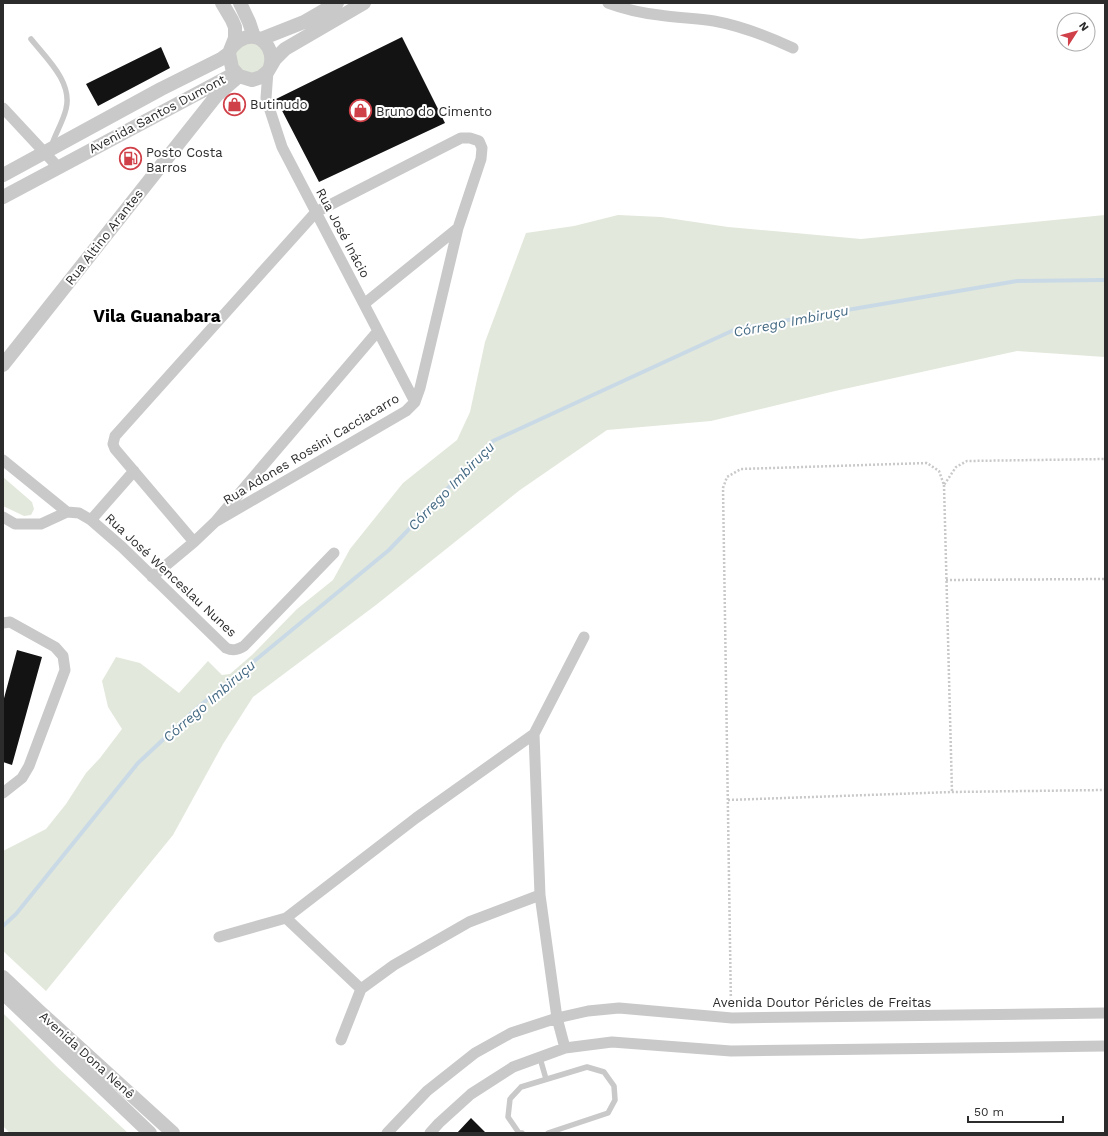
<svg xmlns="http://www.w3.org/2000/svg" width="1108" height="1136" viewBox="0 0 1108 1136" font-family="'Work Sans',sans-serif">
	<rect width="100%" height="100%" fill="#fff"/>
	<!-- green -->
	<path fill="#e2e8db" d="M246 40 267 50 263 73 240 74 234 50Z
		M618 215 661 217 728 227 861 239 1105 215V357L1017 351 835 391 711 421 607 430 520 490 376 605 253 697 223 744 173 835 46 991 3 951V851L46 829 66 804 86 773 100 758 122 729 108 707 102 681 116 657 140 663 179 693 208 661 222 675 230 674 252 655 297 609 333 580 350 549 403 483 457 440 470 412 485 342 526 233 574 226Z
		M3 477 32 502 34 509 31 515 24 516 3 506Z
		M3 1013 56 1066 128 1133H10L3 1126Z"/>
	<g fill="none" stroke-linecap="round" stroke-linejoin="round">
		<!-- stream -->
		<path stroke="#c9dae6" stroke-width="4" d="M3 926 16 914 138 763 196 709 389 550 493 441 736 329 1017 281 1105 280"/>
	</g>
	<!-- building -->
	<path fill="#131313" d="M402 37 445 123 319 182 276 99Z
		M161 47 170 68 98 106 86 84Z
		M17 650 42 657 12 765 3 762V702Z
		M471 1118 486 1133H457Z"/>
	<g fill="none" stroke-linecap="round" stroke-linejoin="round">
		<!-- path -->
		<path stroke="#c9c9c9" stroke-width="2.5" stroke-dasharray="2 2" stroke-linecap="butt" d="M944 485 952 792
			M946 580 1105 579
			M728 800 952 792 1105 790
			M731 1008 723 488 727 477 741 469 927 463 939 471 944 485 956 467 967 461 1105 459"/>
		<!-- service -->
		<path stroke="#c9c9c9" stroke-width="5.5" d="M31 39C46 58 73 82 66 109 63 122 55 134 51 147
			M540 1058 546 1079
			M522 1133H519L508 1117 510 1099 521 1087 587 1067 604 1072 614 1086 615 1100 608 1113 548 1133"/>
		<!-- minor -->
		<path stroke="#c9c9c9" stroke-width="11" d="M608 3C624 9 642 13 659 15 677 18 696 18 714 21 742 26 767 36 793 48
			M268 71 266 98 282 147 415 402
			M3 108 58 167
			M364 304 458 228
			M3 460 67 512
			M3 517 15 524H41L67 512 79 513 91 520 122 547 226 648C233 651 237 650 244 646L334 553
			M91 520 134 471
			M194 542 115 449 113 444 115 436 316 212 461 138H470L479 141 482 148 481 159 458 228 420 388 415 402 406 411 215 522
			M152 577 194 542 215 522 378 331
			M3 623 10 622 55 647 63 656 65 670 29 766 22 778 3 793
			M534 734 540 895 557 1018 565 1048
			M286 918 361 989
			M219 937 286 918 416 818 534 734 584 637
			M341 1040 361 989 394 965 469 922 540 895
			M387 1133 427 1091 475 1053 511 1033 557 1018 588 1011 619 1008 732 1018 1105 1013
			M430 1133 439 1123 471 1094 513 1067 565 1048 612 1042 731 1051 1105 1046"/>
		<!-- tertiary -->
		<path stroke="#c9c9c9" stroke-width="14" d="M222 3 232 20 235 27V38L229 53 232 68 239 76 252 80 261 77 268 71 275 59 285 49 364 3
			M240 3 249 22 254 37
			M261 39 304 22 337 3
			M231 48C234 45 237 42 240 40 260 29 276 49 270 67
			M3 175 161 89 221 59 229 53
			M3 197 232 75
			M3 365 217 95 239 76
			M3 977 39 1011 173 1133
			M3 993 150 1133"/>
	</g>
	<!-- icons -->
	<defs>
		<symbol id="shop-ring" viewBox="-11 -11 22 22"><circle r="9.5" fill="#fff" stroke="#d04049" stroke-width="1.5"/><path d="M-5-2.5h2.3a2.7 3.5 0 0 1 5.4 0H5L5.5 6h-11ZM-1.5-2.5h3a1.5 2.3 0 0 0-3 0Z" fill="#d04049"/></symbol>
		<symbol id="fuel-ring" viewBox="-11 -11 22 22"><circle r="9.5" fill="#fff" stroke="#d04049" stroke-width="1.5"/><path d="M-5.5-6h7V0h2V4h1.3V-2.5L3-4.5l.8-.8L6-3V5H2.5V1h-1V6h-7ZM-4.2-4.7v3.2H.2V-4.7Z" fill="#d04049"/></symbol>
	</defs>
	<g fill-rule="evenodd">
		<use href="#shop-ring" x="222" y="92" width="25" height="25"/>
		<use href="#shop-ring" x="348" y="98" width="25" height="25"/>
		<use href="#fuel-ring" x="118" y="146" width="25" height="25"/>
	</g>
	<g text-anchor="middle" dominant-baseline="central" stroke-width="4" stroke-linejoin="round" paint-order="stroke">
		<!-- poi labels -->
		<g font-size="13" fill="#2c2c2c" stroke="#fff" text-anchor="start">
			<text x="250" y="104">Butinudo</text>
			<text x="376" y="111">Bruno do Cimento</text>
			<text x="146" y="152">Posto Costa<tspan x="146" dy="15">Barros</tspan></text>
		</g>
		<!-- street labels -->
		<g font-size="13" fill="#2c2c2c" stroke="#fff">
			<text transform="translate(157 114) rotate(-28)">Avenida Santos Dumont</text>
			<text transform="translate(343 233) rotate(62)">Rua José Inácio</text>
			<text transform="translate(104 237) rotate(-52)">Rua Altino Arantes</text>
			<text transform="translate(311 449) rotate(-31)">Rua Adones Rossini Cacciacarro</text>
			<text transform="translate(171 575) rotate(43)">Rua José Wenceslau Nunes</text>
			<text x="822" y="1002">Avenida Doutor Péricles de Freitas</text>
			<text transform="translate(87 1055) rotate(42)">Avenida Dona Nenê</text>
		</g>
		<!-- water labels -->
		<g font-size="14" font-style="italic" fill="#446a84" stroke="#fff">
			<text transform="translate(791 321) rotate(-11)">Córrego Imbiruçu</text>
			<text transform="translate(451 486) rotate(-46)">Córrego Imbiruçu</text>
			<text transform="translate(209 701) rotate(-41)">Córrego Imbiruçu</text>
		</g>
		<!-- district labels -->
		<g font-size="17" font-weight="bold" fill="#000" stroke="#fff">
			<text x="157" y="316">Vila Guanabara</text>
		</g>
	</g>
	<!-- border -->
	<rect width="1108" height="1136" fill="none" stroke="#2c2c2c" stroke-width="8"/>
	<!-- north arrow -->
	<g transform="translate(1076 32) rotate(54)"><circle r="19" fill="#ffffff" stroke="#ababab"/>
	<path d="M0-3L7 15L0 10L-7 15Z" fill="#d04049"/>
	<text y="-6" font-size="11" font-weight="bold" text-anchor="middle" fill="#2c2c2c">N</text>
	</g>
	<!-- scale -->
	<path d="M968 1116v6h95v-6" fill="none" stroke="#2c2c2c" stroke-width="2"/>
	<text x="974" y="1116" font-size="12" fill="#2c2c2c" stroke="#ffffff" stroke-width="3" paint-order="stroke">50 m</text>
</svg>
